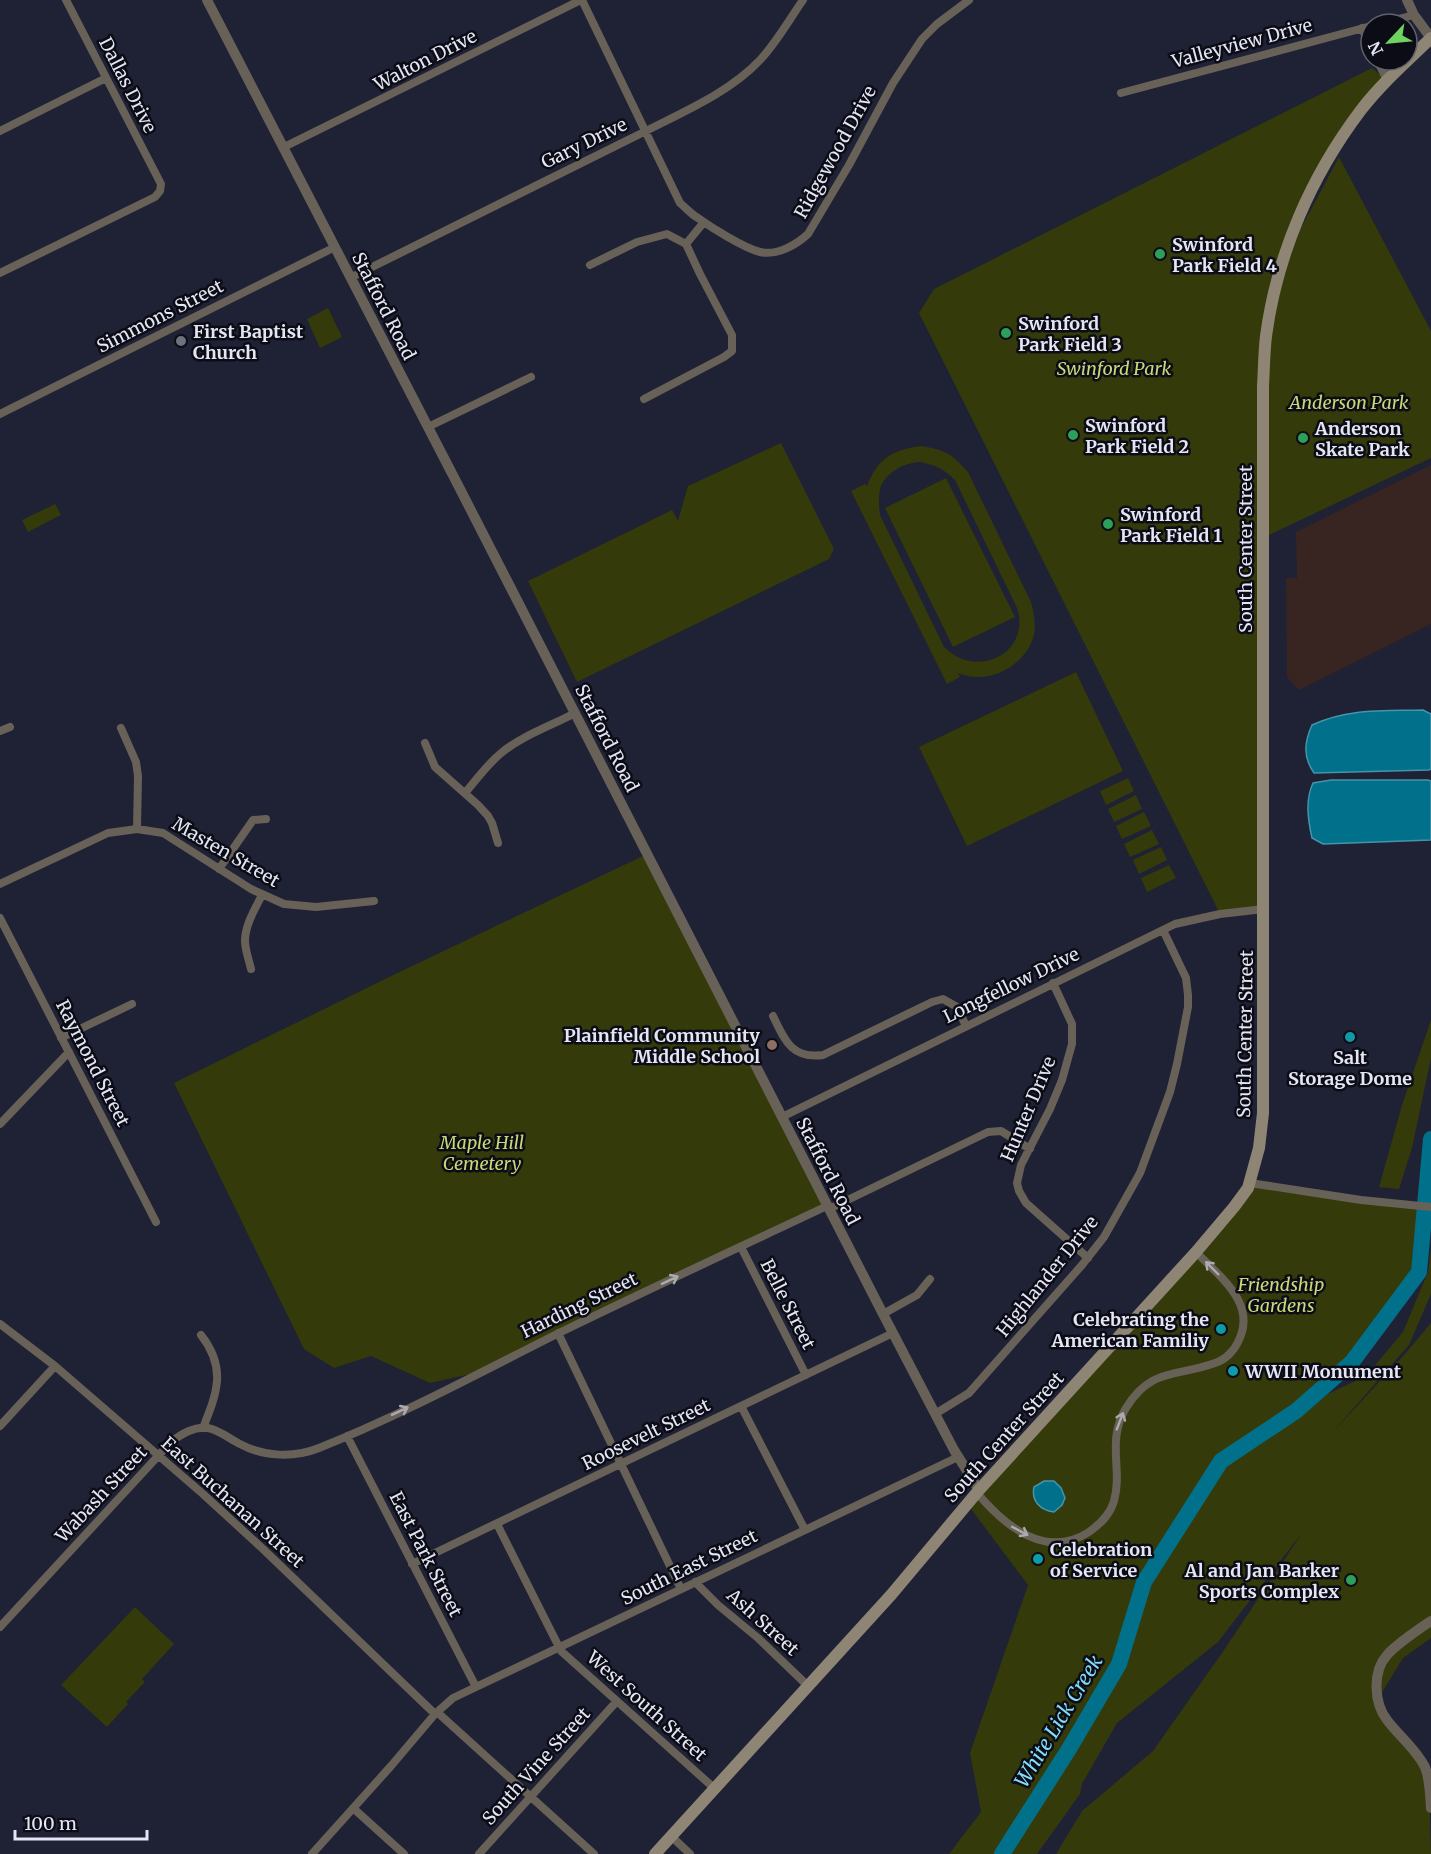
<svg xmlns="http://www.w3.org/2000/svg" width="1431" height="1854" viewBox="0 0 1431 1854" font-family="Merriweather,serif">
	<rect width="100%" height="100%" fill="#1f2135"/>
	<!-- industrial -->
	<path fill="#382521" d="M1431 465V624L1299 690 1287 677 1286 578H1297L1296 532Z"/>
	<!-- green -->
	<path fill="#343a0a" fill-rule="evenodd" d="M1372 68 1387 80 1338 142 1284 260 1339 157 1431 331V458L1269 535 1266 356 1264 909 1220 914 919 313 934 289Z
		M328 308 342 337 320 348 307 319Z
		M781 443 834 549 829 559 577 682 528 581 672 510 678 521 688 486Z
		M921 446C946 450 952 454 968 472L1031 602C1034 613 1036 623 1034 635 1026 666 988 686 958 673L960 677 947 684 851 491 865 484 867 486C878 458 892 450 921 446ZM920 462C935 465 944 469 955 480L1017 608C1019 614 1020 620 1019 627 1016 655 985 669 960 658 954 656 949 651 944 647L880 515C879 506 878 494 881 486 888 471 905 463 920 462Z
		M946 478 1015 617 953 647 885 508Z
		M55 504 61 515 28 532 22 520Z
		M1076 672 1123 771 967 846 919 747Z
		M1128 778 1134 791 1106 805 1100 791Z
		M1136 795 1142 809 1114 822 1108 809Z
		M1144 812 1151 826 1122 839 1116 826Z
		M1152 830 1159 844 1130 857 1124 844Z
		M1161 847 1167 860 1139 874 1133 860Z
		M647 854 827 1206 484 1371 430 1383 371 1356 334 1368 304 1349 174 1083 387 978Z
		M1169 865 1176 878 1147 892 1141 878Z
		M1431 1020V1058L1412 1148 1399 1189 1379 1187 1402 1105Z
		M1250 1183 1418 1204 1411 1274 1352 1362 1306 1404 1366 1376 1403 1332 1428 1272 1431 1249V1294L1409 1345 1332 1433 1404 1355 1431 1323V1638L1403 1658 1378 1699 1418 1756 1429 1786 1431 1854H1056L1082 1811 1153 1751 1222 1653 1302 1533 1218 1642 1117 1723 1082 1784 1080 1794 1037 1854H949L981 1812 970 1753 1028 1585 971 1509 979 1490Z
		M135 1607 174 1644 142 1679 145 1682 126 1702 128 1704 107 1727 61 1685Z"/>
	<!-- water -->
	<path fill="#01718b" stroke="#4594aa" stroke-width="1.5" d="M1423 710 1431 714V769L1429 770 1314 773C1303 757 1304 743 1312 725 1348 708 1384 711 1423 710Z
		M1331 780H1428L1431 781V840L1323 844 1312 838C1308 820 1305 800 1313 783Z
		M1044 1481H1054L1061 1488 1065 1498 1062 1505 1054 1512C1040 1510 1031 1501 1034 1487Z"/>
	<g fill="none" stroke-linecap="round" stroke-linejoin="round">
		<!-- river -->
		<path stroke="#01718b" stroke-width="16" d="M1002 1854 1069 1749 1119 1664 1144 1582 1221 1461 1296 1411 1352 1362 1419 1272 1431 1139"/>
		<!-- minor -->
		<path stroke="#686158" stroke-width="8" d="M582 0 680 203C686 208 691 214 698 218 712 228 744 248 760 252 777 256 796 245 808 234L849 165 893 83 922 39 937 24 969 0
			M1379 24 1414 15
			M1362 28 1371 48
			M1377 60 1387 80
			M1121 93 1371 26
			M0 131 106 78
			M284 147 581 0
			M686 244 704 222
			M590 265 637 242 667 234 686 244 700 274 732 335V351L724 357 644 399
			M0 273 155 197 160 191 161 184 66 0
			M350 278 646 131C685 111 730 92 760 60 777 42 789 20 803 0
			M0 414 335 247
			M428 427 531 377
			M121 728 136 762 138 776 137 829
			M0 731 10 727
			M425 743 435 767 478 805 488 816 492 823 498 843
			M465 793C476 780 487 765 500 754 521 736 551 726 575 713
			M219 869 253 820 266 819
			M0 884 108 833 137 829 163 833 251 889 284 904 316 907 374 901
			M0 918 156 1222
			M251 969C249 960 245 950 245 941 245 925 255 909 262 895
			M1053 983 1072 1024V1044L1062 1080 1050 1109 1021 1165 1017 1183 1019 1191 1026 1203 1088 1258
			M773 1016C785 1041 792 1059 823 1055L932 1002 943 999 957 1007 966 1026
			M61 1038 132 1004
			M782 1117 1175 924 1220 914 1264 909
			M0 1124 69 1052
			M1250 1183 1361 1200 1431 1207
			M829 1209 988 1132 1001 1131 1030 1149
			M741 1247 806 1375
			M883 1314 917 1295 930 1279
			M0 1324 55 1366 203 1494 263 1549 435 1714
			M558 1333 681 1589
			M201 1335C227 1368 217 1393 203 1428
			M741 1406 805 1530
			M935 1414 969 1393 1082 1265 1104 1237 1140 1173 1170 1092 1177 1064 1188 1007V995L1186 978 1163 930
			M0 1426 55 1366
			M347 1436 476 1687
			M977 1493C1005 1526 1045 1560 1089 1532 1100 1524 1110 1515 1114 1501 1123 1469 1106 1441 1126 1408 1151 1367 1177 1377 1215 1363 1225 1360 1234 1351 1238 1342 1258 1304 1220 1277 1196 1252
			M497 1524 561 1651 714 1788
			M412 1564 893 1333
			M695 1582 718 1605 758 1638 808 1686
			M0 1627 171 1442C181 1434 194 1426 208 1428 219 1430 230 1439 240 1444 264 1457 294 1458 319 1448 402 1415 481 1372 561 1332 649 1289 738 1248 827 1206
			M437 1712 594 1854
			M353 1808 404 1854
			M671 1836 690 1854
			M312 1854 391 1766 435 1714 453 1698 958 1457
			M479 1854 617 1701"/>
		<!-- tertiary -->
		<path stroke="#686158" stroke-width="10" d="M207 0 459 487 883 1314 954 1450 979 1490
			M1407 0 1414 15 1431 38
			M1431 1621C1419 1629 1396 1645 1387 1655 1372 1672 1374 1703 1387 1720 1399 1736 1416 1749 1425 1767 1430 1780 1430 1795 1431 1808"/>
		<!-- secondary -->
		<path stroke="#8f8575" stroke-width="12" d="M655 1854 891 1595 979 1490 1196 1252 1234 1207 1248 1188 1259 1148 1263 1113V386C1264 370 1264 353 1266 336 1277 254 1311 176 1361 110 1381 84 1407 61 1431 38"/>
	</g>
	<!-- one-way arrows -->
	<defs><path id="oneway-shaft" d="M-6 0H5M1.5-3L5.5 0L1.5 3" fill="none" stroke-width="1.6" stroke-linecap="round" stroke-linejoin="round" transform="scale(1.5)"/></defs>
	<g stroke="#acaaae">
		<use href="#oneway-shaft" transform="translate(1212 1268) rotate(-135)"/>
		<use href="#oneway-shaft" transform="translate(670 1280) rotate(-25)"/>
		<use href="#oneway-shaft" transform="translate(400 1411) rotate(-25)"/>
		<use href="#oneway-shaft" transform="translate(1120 1421) rotate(-69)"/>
		<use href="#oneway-shaft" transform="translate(1020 1531) rotate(28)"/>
	</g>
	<!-- markers -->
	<g fill="#2e9e5b" stroke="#0b0c15" stroke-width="2">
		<circle cx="1160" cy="254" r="6"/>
		<circle cx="1006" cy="333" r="6"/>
		<circle cx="1073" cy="435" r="6"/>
		<circle cx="1303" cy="438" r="6"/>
		<circle cx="1108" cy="524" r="6"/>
		<circle cx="1351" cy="1580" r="6"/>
	</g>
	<circle fill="#6b7280" stroke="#0b0c15" stroke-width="2" cx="181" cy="341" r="6"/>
	<g fill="#0f9aa8" stroke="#0b0c15" stroke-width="2">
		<circle cx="1350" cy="1037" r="6"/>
		<circle cx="1221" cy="1329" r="6"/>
		<circle cx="1233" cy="1371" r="6"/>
		<circle cx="1038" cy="1559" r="6"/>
	</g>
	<circle fill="#8d6e63" stroke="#0b0c15" stroke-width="2" cx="772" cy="1045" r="6"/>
	<g text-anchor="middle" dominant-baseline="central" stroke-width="5" stroke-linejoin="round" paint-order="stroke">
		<!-- street labels -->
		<g font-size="18" fill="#e4e6f4" stroke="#0b0c15">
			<text transform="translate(1242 43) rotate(-15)">Valleyview Drive</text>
			<text transform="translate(425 60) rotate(-27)">Walton Drive</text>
			<text transform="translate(128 85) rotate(63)">Dallas Drive</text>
			<text transform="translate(584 143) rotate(-26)">Gary Drive</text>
			<text transform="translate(835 152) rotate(-61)">Ridgewood Drive</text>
			<text transform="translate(384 306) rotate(63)">Stafford Road</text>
			<text transform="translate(160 316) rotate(-27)">Simmons Street</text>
			<text transform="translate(1245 549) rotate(-90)">South Center Street</text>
			<text transform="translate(607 738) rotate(63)">Stafford Road</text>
			<text transform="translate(226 852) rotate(30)">Masten Street</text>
			<text transform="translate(1011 985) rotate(-26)">Longfellow Drive</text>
			<text transform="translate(1245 1034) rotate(-89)">South Center Street</text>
			<text transform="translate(93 1063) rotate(63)">Raymond Street</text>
			<text transform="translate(1028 1109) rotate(-67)">Hunter Drive</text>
			<text transform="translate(828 1171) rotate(63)">Stafford Road</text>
			<text transform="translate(1047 1276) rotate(-51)">Highlander Drive</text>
			<text transform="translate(788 1304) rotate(63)">Belle Street</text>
			<text transform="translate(579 1305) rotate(-26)">Harding Street</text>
			<text transform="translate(646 1434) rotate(-26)">Roosevelt Street</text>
			<text transform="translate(1004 1437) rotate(-48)">South Center Street</text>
			<text transform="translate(101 1494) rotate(-47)">Wabash Street</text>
			<text transform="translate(233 1502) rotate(42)">East Buchanan Street</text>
			<text transform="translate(426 1554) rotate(63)">East Park Street</text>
			<text transform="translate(689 1567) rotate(-26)">South East Street</text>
			<text transform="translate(763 1622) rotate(42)">Ash Street</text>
			<text transform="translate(647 1706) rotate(42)">West South Street</text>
			<text transform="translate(536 1766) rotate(-48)">South Vine Street</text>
		</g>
		<!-- poi labels -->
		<g font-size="18" font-weight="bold" fill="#e4e6f4" stroke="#0b0c15" text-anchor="start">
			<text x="1172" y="244">Swinford<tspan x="1172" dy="21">Park Field 4</tspan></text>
			<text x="1018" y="323">Swinford<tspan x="1018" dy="21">Park Field 3</tspan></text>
			<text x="193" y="331">First Baptist<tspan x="193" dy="21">Church</tspan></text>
			<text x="1085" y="425">Swinford<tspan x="1085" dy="21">Park Field 2</tspan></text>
			<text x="1315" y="428">Anderson<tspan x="1315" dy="21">Skate Park</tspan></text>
			<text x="1120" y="514">Swinford<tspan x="1120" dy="21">Park Field 1</tspan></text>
			<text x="760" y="1035" text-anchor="end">Plainfield Community<tspan x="760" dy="21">Middle School</tspan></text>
			<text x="1350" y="1057" text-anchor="middle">Salt<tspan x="1350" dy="21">Storage Dome</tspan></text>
			<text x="1209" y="1319" text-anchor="end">Celebrating the<tspan x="1209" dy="21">American Familiy</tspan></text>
			<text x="1245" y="1371">WWII Monument</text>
			<text x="1050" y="1549">Celebration<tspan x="1050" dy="21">of Service</tspan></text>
			<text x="1339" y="1570" text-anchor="end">Al and Jan Barker<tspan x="1339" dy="21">Sports Complex</tspan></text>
		</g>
		<!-- park labels -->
		<g font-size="18" font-style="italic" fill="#c9d978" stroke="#0b0c15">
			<text x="1114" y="368">Swinford Park</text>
			<text x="1349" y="402">Anderson Park</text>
			<text x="482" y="1142">Maple Hill<tspan x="482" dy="21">Cemetery</tspan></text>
			<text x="1281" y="1284">Friendship<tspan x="1281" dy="21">Gardens</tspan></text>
		</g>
		<!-- water labels -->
		<g font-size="20" font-style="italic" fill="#80ddfc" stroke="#0b0c15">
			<text transform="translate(1058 1721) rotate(-59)">White Lick Creek</text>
		</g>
	</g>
	<!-- north arrow -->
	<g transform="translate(1389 42) rotate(244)"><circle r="28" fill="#0b0c15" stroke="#62636e" stroke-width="1.5"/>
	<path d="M0-4.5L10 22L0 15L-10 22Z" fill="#6fd35f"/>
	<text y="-9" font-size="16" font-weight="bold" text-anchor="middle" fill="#e4e6f4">N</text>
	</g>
	<!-- scale -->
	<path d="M15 1830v9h132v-9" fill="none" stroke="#e4e6f4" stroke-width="3"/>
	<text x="24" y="1830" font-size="18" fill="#e4e6f4" stroke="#0b0c15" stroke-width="4.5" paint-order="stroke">100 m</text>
</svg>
